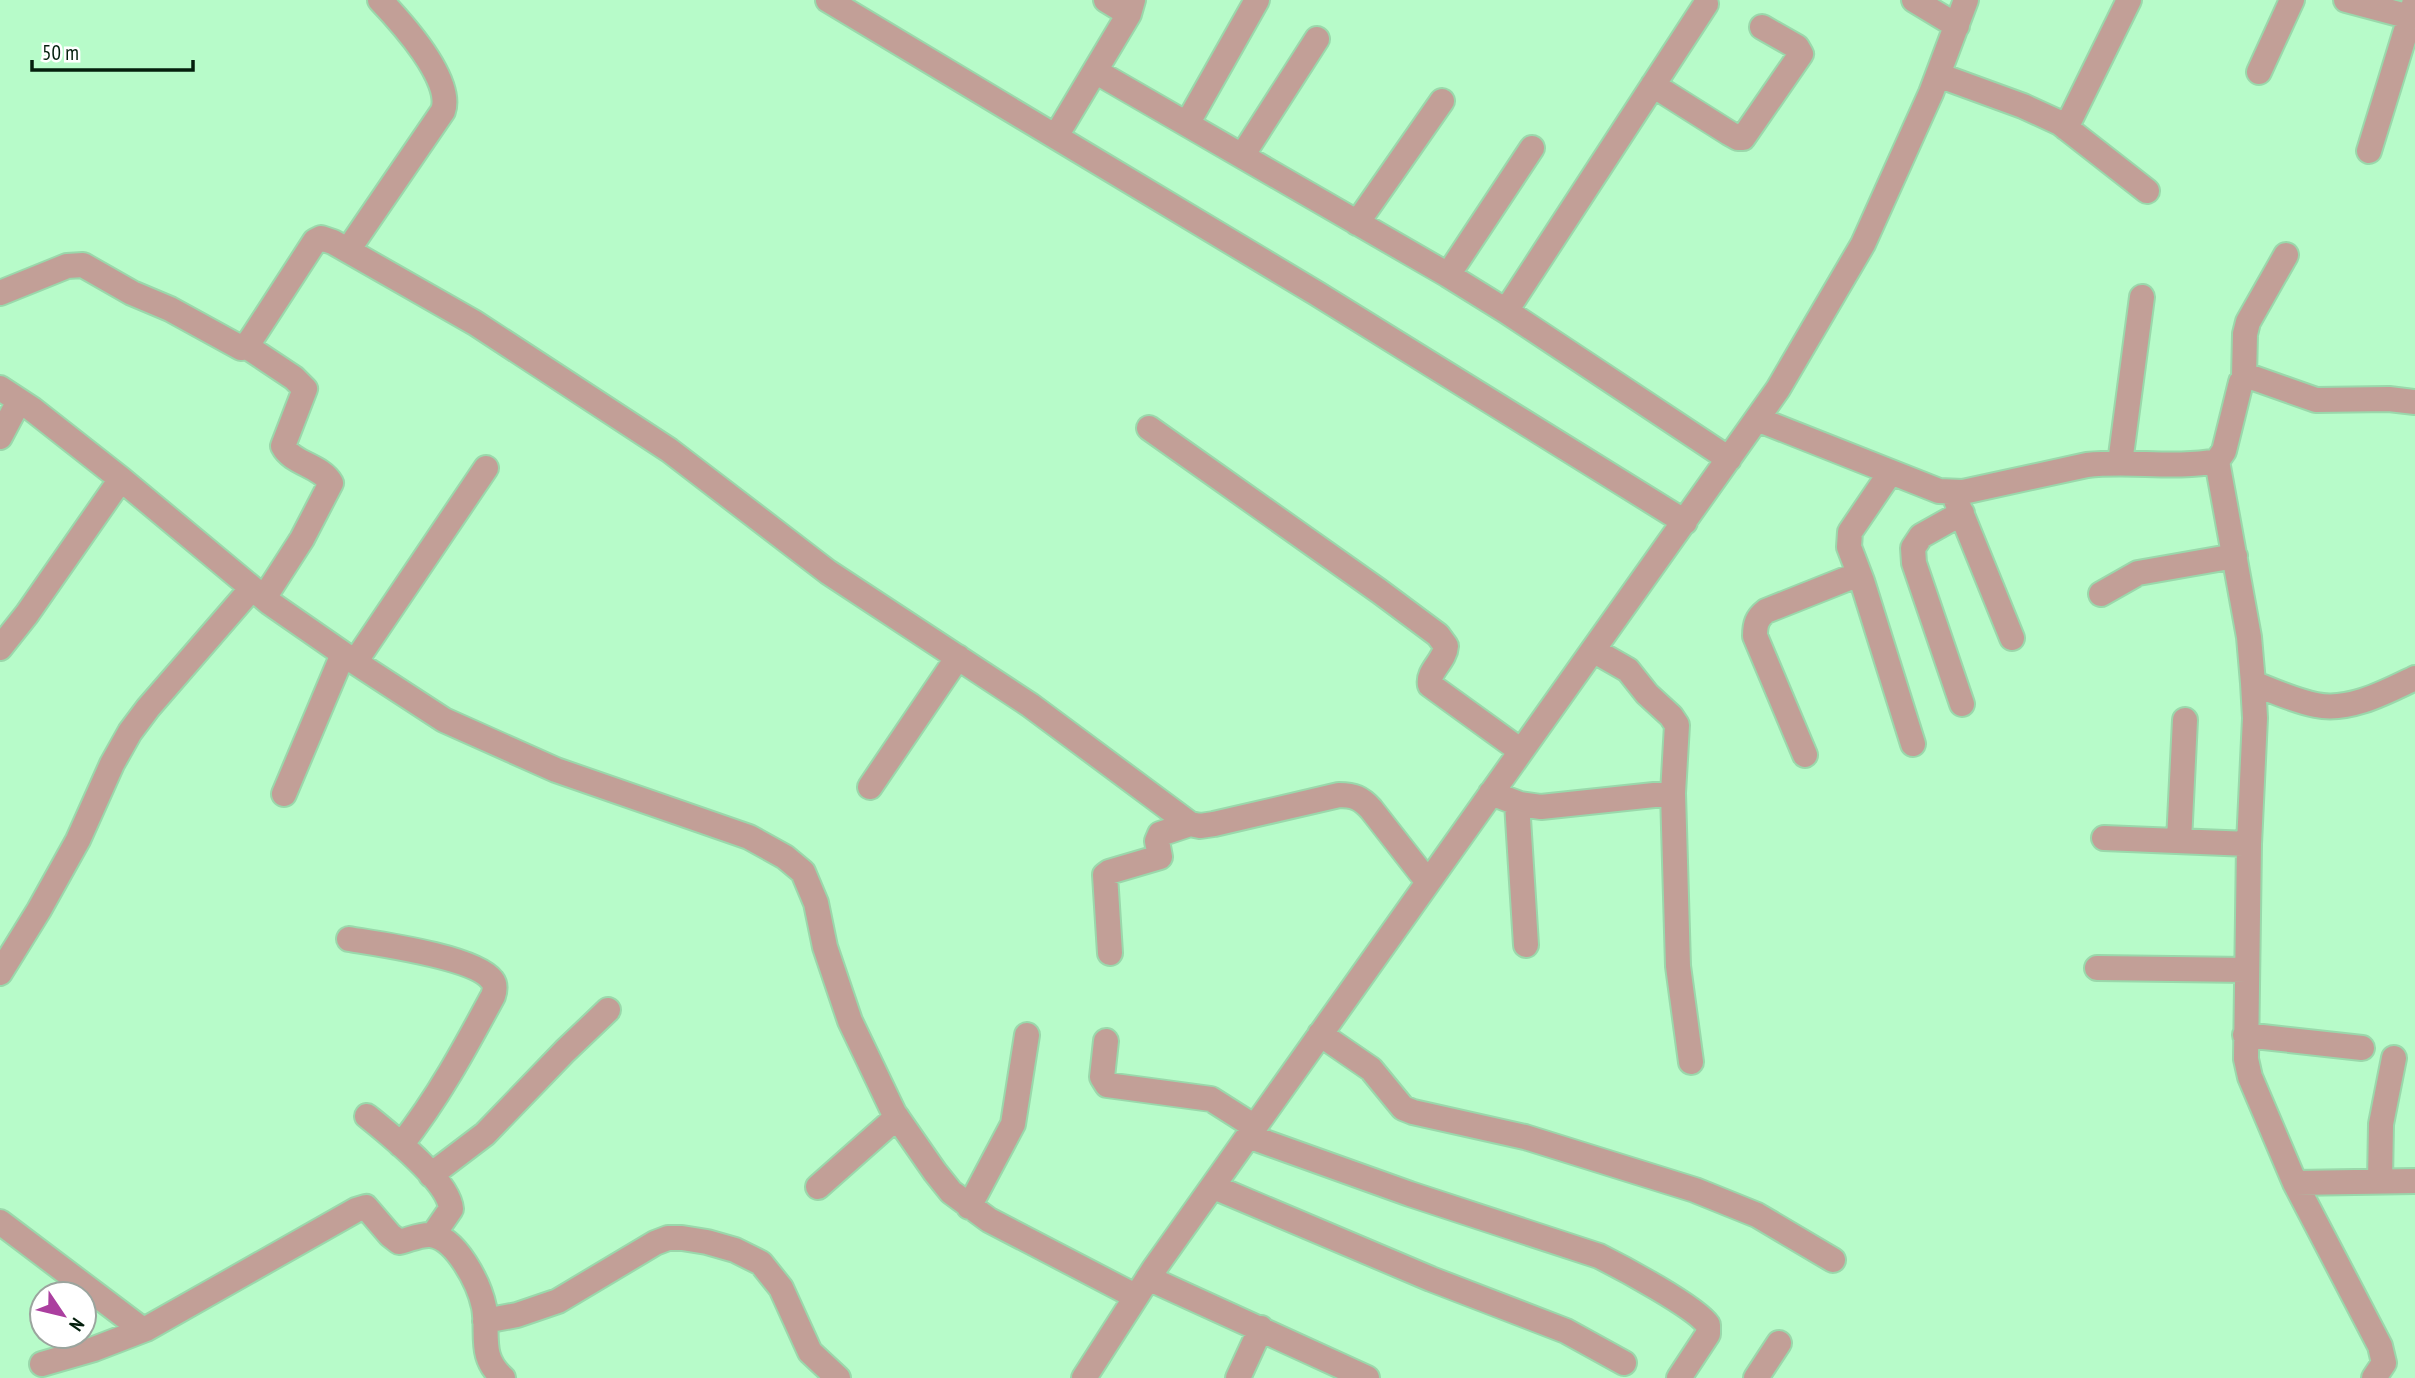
<svg xmlns="http://www.w3.org/2000/svg" width="2415" height="1378" viewBox="0 0 2415 1378" font-family="'PT Sans Narrow',sans-serif">
	<rect width="100%" height="100%" fill="#b7fbc9"/>
	<g fill="none" stroke-linecap="round" stroke-linejoin="round">
		<defs>
			<path id="minor" d="M828 0 1316 293 1685 522
				M1106 0 1129 14
				M1914 0 1957 26
				M2346 0 2410 17
				M1095 71 1448 275 1506 311 1729 459
				M2259 72 2292 0
				M1938 75 2023 106 2060 123 2147 191
				M1653 85 1729 133 1738 138H1743L1801 54 1797 47 1762 27
				M1187 124 1257 0
				M2066 128 2129 0
				M1056 136 1129 14 1133 0
				M2369 151 2415 1
				M1242 156 1317 39
				M1357 223 1442 101
				M348 250 443 111C454 80 401 22 380 0
				M1448 275 1532 148
				M0 293 67 266 83 265 132 293 170 309 241 348 246 346 252 338 315 241 321 238 333 242 475 323 669 450 828 572 1030 705 1190 824 1200 826 1214 824 1339 795C1354 795 1361 798 1371 809L1428 882
				M1506 311 1706 4
				M246 346 294 378 305 389 283 446C292 464 321 465 331 483L302 539 264 598
				M2244 377 2245 334 2248 322 2286 255
				M0 388 32 409 121 479 270 603 355 662 444 720 556 770 749 837 785 857 803 872 816 903 825 947 850 1021 894 1113 935 1172 951 1192 989 1220 1135 1296
				M1757 419 1939 491 1963 492 2087 465C2130 460 2174 469 2217 461L2224 451 2241 382 2248 376 2316 400 2389 399 2415 402
				M1149 428 1379 591 1438 635 1446 646C1445 661 1427 671 1430 685L1521 751
				M0 437 19 401
				M2217 461 2249 637 2253 683 2255 718 2249 844 2246 1059 2250 1077 2295 1183 2380 1346 2384 1363 2374 1378
				M2120 463 2142 297
				M1890 473 1850 532 1849 547 1862 581 1913 744
				M1956 500 2012 638
				M2101 594 2138 573 2235 556
				M0 648 27 614 121 479
				M1593 650 1628 670 1647 694 1671 716 1677 725 1673 793 1678 966 1691 1062
				M355 662 486 468
				M2253 683C2273 691 2295 701 2316 705 2349 712 2386 692 2415 678
				M1962 704 1914 563 1913 548 1921 536 1962 513
				M1805 755 1755 636C1755 624 1757 618 1766 611L1859 574
				M870 787 958 657
				M1491 793 1520 804 1541 807 1673 793
				M284 794 343 654
				M1517 803 1526 945
				M2104 838 2249 844
				M2179 841 2185 720
				M349 939C379 944 475 957 492 980 496 985 495 990 493 996 465 1048 438 1098 401 1145
				M1110 953 1105 875 1109 872 1160 857 1157 841 1160 834 1190 824
				M2097 968 2247 970
				M0 973 39 910 78 840 112 764 130 732 148 708 252 588
				M1320 1034 1371 1069 1403 1108 1413 1112 1525 1137 1695 1190 1757 1215 1833 1260
				M2245 1035 2362 1048
				M1106 1041 1102 1077 1107 1085 1211 1099 1255 1127
				M367 1116C389 1134 449 1181 451 1209L433 1235
				M1248 1136 1410 1194 1599 1256C1621 1267 1696 1307 1708 1325V1334L1679 1378
				M431 1175 485 1134 565 1051 608 1010
				M2380 1181 2381 1124 2394 1058
				M2295 1183 2415 1181
				M818 1187 897 1117
				M1214 1187 1431 1279 1566 1331 1624 1363
				M969 1207 1013 1124 1027 1035
				M0 1222 143 1330
				M1148 1278 1367 1378
				M485 1321 517 1315 558 1301 655 1243 668 1238H682L707 1242 735 1250 761 1263 781 1288 810 1352 838 1378
				M42 1364 94 1349 146 1329 356 1210 366 1207 390 1235 399 1242C409 1240 420 1234 431 1235 456 1238 479 1283 484 1307 489 1334 478 1356 503 1378
				M1084 1378 1154 1269 1778 389 1863 244 1931 93 1966 0
				M1238 1378 1261 1328
				M1756 1378 1779 1343"/>
		</defs>
		<!-- minor casing -->
		<use href="#minor" stroke="#9ad8ab" stroke-width="28"/>
		<!-- minor -->
		<use href="#minor" stroke="#c29f97" stroke-width="24"/>
	</g>
	<!-- north arrow -->
	<g transform="translate(63 1315) rotate(125)"><circle r="33" fill="#ffffff" stroke="#9ba59e" stroke-width="2"/>
	<path d="M0-5L12 26L0 18L-12 26Z" fill="#ab3f9f"/>
	<text y="-10" font-size="19" font-weight="bold" text-anchor="middle" fill="#041f0d">N</text>
	</g>
	<!-- scale -->
	<path d="M32 60v10h161v-10" fill="none" stroke="#041f0d" stroke-width="3.5"/>
	<text x="42" y="60" font-size="21" fill="#041f0d" stroke="#ffffff" stroke-width="5" paint-order="stroke">50 m</text>
</svg>
